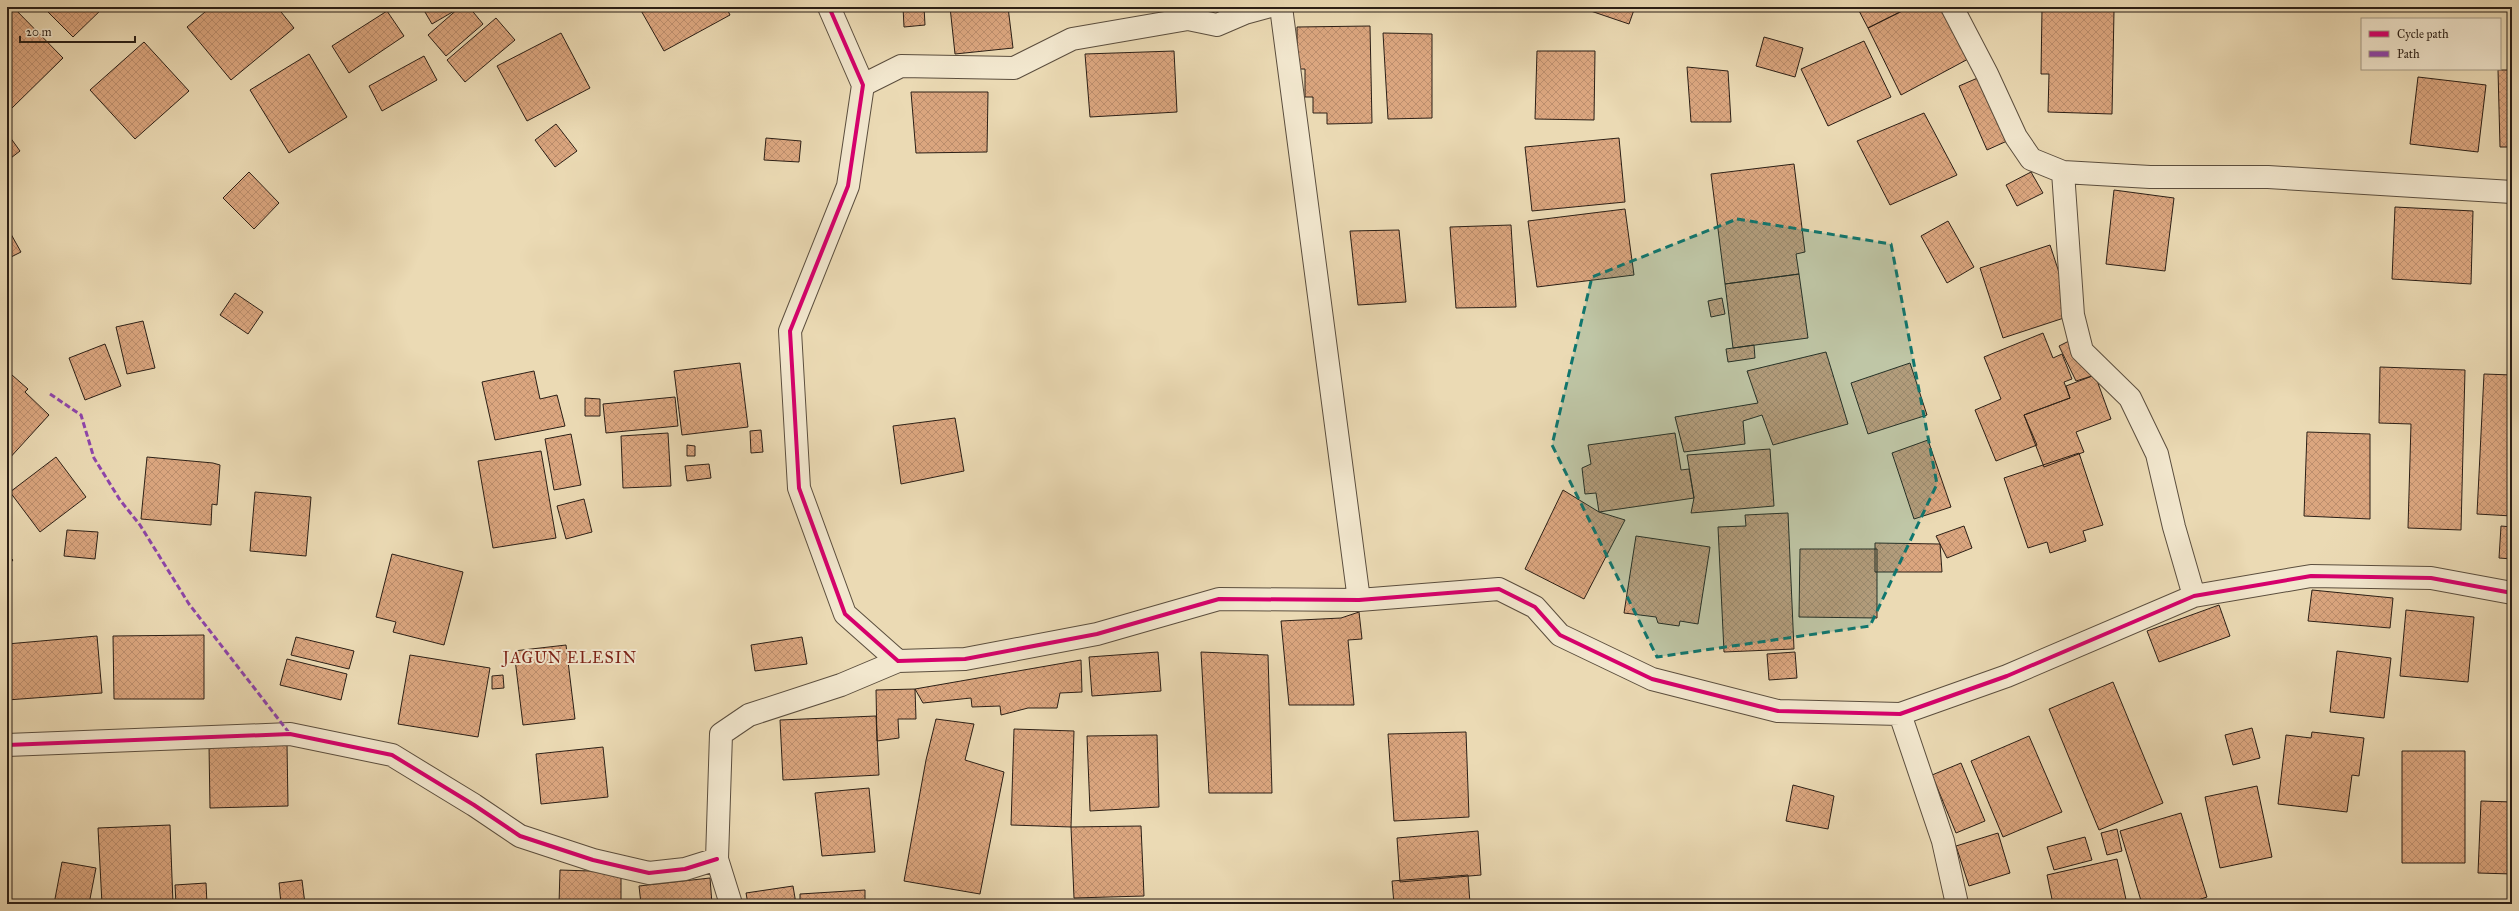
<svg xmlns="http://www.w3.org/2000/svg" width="2519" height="911" viewBox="0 0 2519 911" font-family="'IM FELL Great Primer',serif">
	<defs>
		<pattern id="building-cross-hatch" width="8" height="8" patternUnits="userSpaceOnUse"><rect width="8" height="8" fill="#dba67f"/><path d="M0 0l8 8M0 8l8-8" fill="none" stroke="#bc8e6d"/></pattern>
	</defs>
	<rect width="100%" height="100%" fill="#ebdab4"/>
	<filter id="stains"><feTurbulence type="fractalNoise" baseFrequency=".005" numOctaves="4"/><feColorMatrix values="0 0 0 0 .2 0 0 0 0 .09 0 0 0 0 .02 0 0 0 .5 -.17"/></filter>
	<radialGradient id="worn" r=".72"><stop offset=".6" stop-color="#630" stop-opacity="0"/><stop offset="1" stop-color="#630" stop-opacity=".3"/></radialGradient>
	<!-- building -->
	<path fill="url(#building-cross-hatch)" stroke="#2b1f16" d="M7 7H13L63 58 12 108 7 103Z
		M43 7H104L73 37Z
		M211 7H277L294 28 231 80 187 27Z
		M422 7H461L432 24Z
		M460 7H469L483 24 446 56 428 35Z
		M639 7H726L730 15 664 51Z
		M903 7H924L925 25 904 27Z
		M950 7H1008L1013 48 955 54Z
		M1208 7H1235L1209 10Z
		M1579 7H1635L1629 24Z
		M1857 7H1910L1868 28Z
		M1910 7H1943L1970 58 1901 95 1868 28Z
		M2042 9 2114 11 2112 114 2048 112 2049 74H2041Z
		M387 11 404 36 349 73 332 46Z
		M496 18 515 40 465 82 447 60Z
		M1370 26 1372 123 1327 124V113H1313V97H1305V69H1297V27Z
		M561 33 590 88 527 121 497 66Z
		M1383 33 1432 34V118L1388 119Z
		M1764 37 1803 48 1795 77 1756 66Z
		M1864 41 1891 97 1828 126 1801 69Z
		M144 42 189 91 135 139 90 90Z
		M1174 51 1177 112 1090 117 1085 54Z
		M1537 51H1595L1594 120 1535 119Z
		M309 54 347 117 289 153 250 90Z
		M424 56 437 80 382 111 369 86Z
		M1687 67 1728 71 1731 122H1691Z
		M2498 70H2512V147H2500Z
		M1987 74 2016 137 1987 150 1959 86Z
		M2418 77 2486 85 2478 152 2410 144Z
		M911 92H988L987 152 916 153Z
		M1924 113 1957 175 1890 205 1857 141Z
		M556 124 577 151 555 167 535 140Z
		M7 133 20 151 7 161Z
		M766 138 801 141 799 162 764 160Z
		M1619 138 1625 202 1532 211 1525 147Z
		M1794 164 1805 252 1796 254 1799 274 1725 284 1711 174Z
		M249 172 279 203 254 229 223 198Z
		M2031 172 2043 193 2017 206 2006 185Z
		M2114 190 2174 198 2165 271 2106 264Z
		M2395 207 2473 211 2471 284 2392 279Z
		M1625 209 1634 275 1537 287 1528 221Z
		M1948 221 1974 267 1947 283 1921 236Z
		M1511 225 1516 307 1456 308 1450 227Z
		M7 227 21 252 7 259Z
		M1399 230 1406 302 1358 305 1350 231Z
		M2050 245 2073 315 2003 338 1980 268Z
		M1799 274 1808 338 1733 348 1725 284Z
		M235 293 263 312 248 334 220 315Z
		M1722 298 1725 314 1711 317 1708 301Z
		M143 321 155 368 127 374 116 327Z
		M2043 333 2053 358 2062 354 2072 379 2064 382 2070 398 2024 415 2037 445 1996 461 1975 410 2001 399 1984 357Z
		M2085 333 2095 375 2076 381 2059 346Z
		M105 344 121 386 85 400 69 358Z
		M1754 345 1755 358 1728 362 1726 349Z
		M1826 352 1848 424 1773 445 1762 415 1743 421 1745 444 1684 452 1675 417 1758 403 1747 371Z
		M740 363 748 427 682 435 674 371Z
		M1910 363 1927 415 1868 434 1851 383Z
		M2380 367 2465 370 2461 530 2408 528 2411 424 2379 423Z
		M534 371 540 399 557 395 565 426 495 440 482 382Z
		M2484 374 2512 375V516L2477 514Z
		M12 375 28 389 25 392 49 415 7 461V380Z
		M2095 375 2111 419 2076 432 2084 452 2044 467 2024 415 2070 398 2066 386Z
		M675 397 678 426 606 433 603 404Z
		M585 398 600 399V416H585Z
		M955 418 964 471 901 484 893 426Z
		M761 430 763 452 751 453 750 431Z
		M2307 432 2370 434V519L2304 516Z
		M668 433 671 486 623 488 621 436Z
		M1675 433 1681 470 1689 469 1694 498 1599 512 1596 493 1585 494 1582 468 1591 464 1588 445Z
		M571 434 581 485 554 490 545 439Z
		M1928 440 1951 507 1914 519 1892 453Z
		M687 445 695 446V456H687Z
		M1770 449 1774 506 1691 513 1694 498 1687 455Z
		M541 451 556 538 493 548 478 461Z
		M2079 453 2103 525 2083 531 2086 541 2050 553 2047 542 2028 548 2004 478Z
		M56 457 86 497 40 532 10 492Z
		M147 457 213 463 220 465 217 505 212 504 211 525 141 519Z
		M709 464 711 478 687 481 685 466Z
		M1563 490 1599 512 1625 520 1584 599 1525 569Z
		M255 492 311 497 306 556 250 551Z
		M584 499 592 532 566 539 557 506Z
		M1788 513 1794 649 1724 652 1718 527 1746 526 1745 515Z
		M1964 526 1972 548 1947 558 1936 536Z
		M2501 526 2512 527V559L2499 558Z
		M67 530 98 532 95 559 64 556Z
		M1636 536 1710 547 1698 624 1680 621 1679 626 1658 623 1656 617 1624 613Z
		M1875 543 1940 544 1942 572H1875Z
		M1800 549H1877V618L1799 617Z
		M392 554 463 572 444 645 393 632 396 622 376 617Z
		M7 555 13 560 7 567Z
		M2312 590 2393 598 2390 628 2308 621Z
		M2219 605 2230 636 2159 662 2147 631Z
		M2406 610 2474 617 2468 682 2400 676Z
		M1359 612 1362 639 1348 640 1354 705H1289L1281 621 1341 618Z
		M204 635V699H114L113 636Z
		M97 636 102 693 7 700V644Z
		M296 637 354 651 349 669 291 655Z
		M802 637 807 664 755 671 751 645Z
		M566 645 575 719 523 725 514 651Z
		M2337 651 2391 658 2384 718 2330 712Z
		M1158 652 1161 691 1092 696 1089 657Z
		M1201 652 1268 655 1272 793H1209Z
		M1795 652 1797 678 1769 680 1767 654Z
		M410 655 490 668 478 737 398 724Z
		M287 659 347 674 341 700 280 685Z
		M1081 660 1082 692 1060 693 1057 708H1028L1001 715 1000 706 972 707 971 698 923 703 915 689Z
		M503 675 504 688 492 689V676Z
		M2113 682 2163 803 2099 830 2049 709Z
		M915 689 916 719H898L899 738 877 741 876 690Z
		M876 716 879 775 783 780 780 720Z
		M936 719 974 724 965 760 1004 772 980 894 904 881 926 760Z
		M2252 728 2260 758 2233 765 2225 735Z
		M1014 729 1074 731 1071 827 1011 825Z
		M1466 732 1469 817 1394 821 1388 734Z
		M2312 732 2364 738 2359 776 2352 775 2347 812 2278 804 2286 735 2311 738Z
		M1157 735 1159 807 1090 811 1087 736Z
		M2029 736 2062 812 2003 837 1971 761Z
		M287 744 288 806 210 808 209 745Z
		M603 747 608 797 541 804 536 754Z
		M2402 751H2465V863H2402Z
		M1961 763 1985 821 1956 833 1932 775Z
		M1793 785 1834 796 1828 829 1786 821Z
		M2257 786 2272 857 2220 868 2205 797Z
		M869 788 875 852 822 856 815 793Z
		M2481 801 2512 802V874L2478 873Z
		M2181 813 2207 897 2185 904H2142L2120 831Z
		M170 825 173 904H102L98 828Z
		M1141 826 1144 896 1074 898 1071 827Z
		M2117 829 2122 851 2107 855 2101 833Z
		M1478 831 1481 875 1400 882 1397 838Z
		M1998 833 2010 873 1969 886 1956 846Z
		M2085 837 2092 860 2054 870 2047 847Z
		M2117 859 2127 904H2053L2047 875Z
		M62 862 96 868 89 904H54Z
		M560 870 621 872V904H559Z
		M1468 875 1470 904H1394L1392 881Z
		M710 878 712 904H641L639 886Z
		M302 880 305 904H281L279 883Z
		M206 883 207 904H176L175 885Z
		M793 886 796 904H748L746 893Z
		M865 890V904H800V894Z"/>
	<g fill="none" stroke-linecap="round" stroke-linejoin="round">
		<defs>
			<path id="minor" d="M829 7 863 85 848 186 790 331 799 488 845 614 898 661 965 659 1097 634 1219 599 1359 600 1499 589 1535 607 1560 635 1652 679 1778 711 1900 714 2007 676 2194 596 2311 576 2431 578 2512 593
				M1281 7 1359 600
				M1952 7 1987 74 2016 137 2031 159 2063 172 2150 177H2268L2512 192
				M863 85 901 66 1014 68 1072 39 1188 19 1217 25 1245 13 1267 7
				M2063 172 2073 315 2082 351 2130 398 2157 454 2174 527 2194 596
				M1900 714 1943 841 1957 904
				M7 745 290 734 392 755 474 805 520 836 593 860 649 873 685 869 717 859
				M731 904 717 859 721 734 749 715 841 685 898 661"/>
		</defs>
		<!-- minor casing -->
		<use href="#minor" stroke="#5b4e3e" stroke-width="24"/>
		<!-- minor -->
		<use href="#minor" stroke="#f2e7ce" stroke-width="22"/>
		<!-- quiet -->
		<path stroke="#8e44ad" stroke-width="3" stroke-dasharray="6 3" stroke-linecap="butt" d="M50 394 81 415 94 458 120 500 140 525 189 604 290 734"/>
		<defs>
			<path id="cycleway" d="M829 7 863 85 848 186 790 331 799 488 845 614 898 661 965 659 1097 634 1219 599 1359 600 1499 589 1535 607 1560 635 1652 679 1778 711 1900 714 2007 676 2194 596 2311 576 2431 578 2512 593
				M7 745 290 734 392 755 474 805 520 836 593 860 649 873 685 869 717 859"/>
		</defs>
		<!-- cycleway casing -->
		<use href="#cycleway" stroke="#f2e7ce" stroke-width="6"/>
		<!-- cycleway -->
		<use href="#cycleway" stroke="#d6006c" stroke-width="4"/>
	</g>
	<!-- marked area -->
	<path fill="#0f766e" fill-opacity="0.2" stroke="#0f766e" stroke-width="3" stroke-dasharray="8 5" stroke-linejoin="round" d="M1737 219 1891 244 1937 484 1870 626 1657 657 1552 445 1592 277Z"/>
	<g text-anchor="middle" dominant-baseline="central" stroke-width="4" stroke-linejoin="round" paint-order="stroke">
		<!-- quarter labels -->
		<g font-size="16" letter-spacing="1" fill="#7a1f14" stroke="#f2e7ce">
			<text x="570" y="657">JAGUN ELESIN</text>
		</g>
	</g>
	<!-- margin -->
	<rect width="2519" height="911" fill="none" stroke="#ebdab4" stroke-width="24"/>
	<rect x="8" y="8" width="2503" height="895" fill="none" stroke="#2b1f16" stroke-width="2"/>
	<rect x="12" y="12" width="2495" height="887" fill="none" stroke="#2b1f16"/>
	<!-- legend -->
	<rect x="2361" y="18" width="140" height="52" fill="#f2e7ce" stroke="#a29784"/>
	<rect x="2369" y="31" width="20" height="6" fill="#d6006c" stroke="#a29784"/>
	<text x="2397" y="38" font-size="12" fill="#2b1f16">Cycle path</text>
	<rect x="2369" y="51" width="20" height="6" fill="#8e44ad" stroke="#a29784"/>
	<text x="2397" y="58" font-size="12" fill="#2b1f16">Path</text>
	<!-- scale -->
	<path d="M20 36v6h115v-6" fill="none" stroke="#2b1f16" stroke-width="2"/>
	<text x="26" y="36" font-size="12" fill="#2b1f16" stroke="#f2e7ce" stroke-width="3" paint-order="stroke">20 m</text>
	<rect width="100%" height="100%" filter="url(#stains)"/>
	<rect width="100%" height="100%" fill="url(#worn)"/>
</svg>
